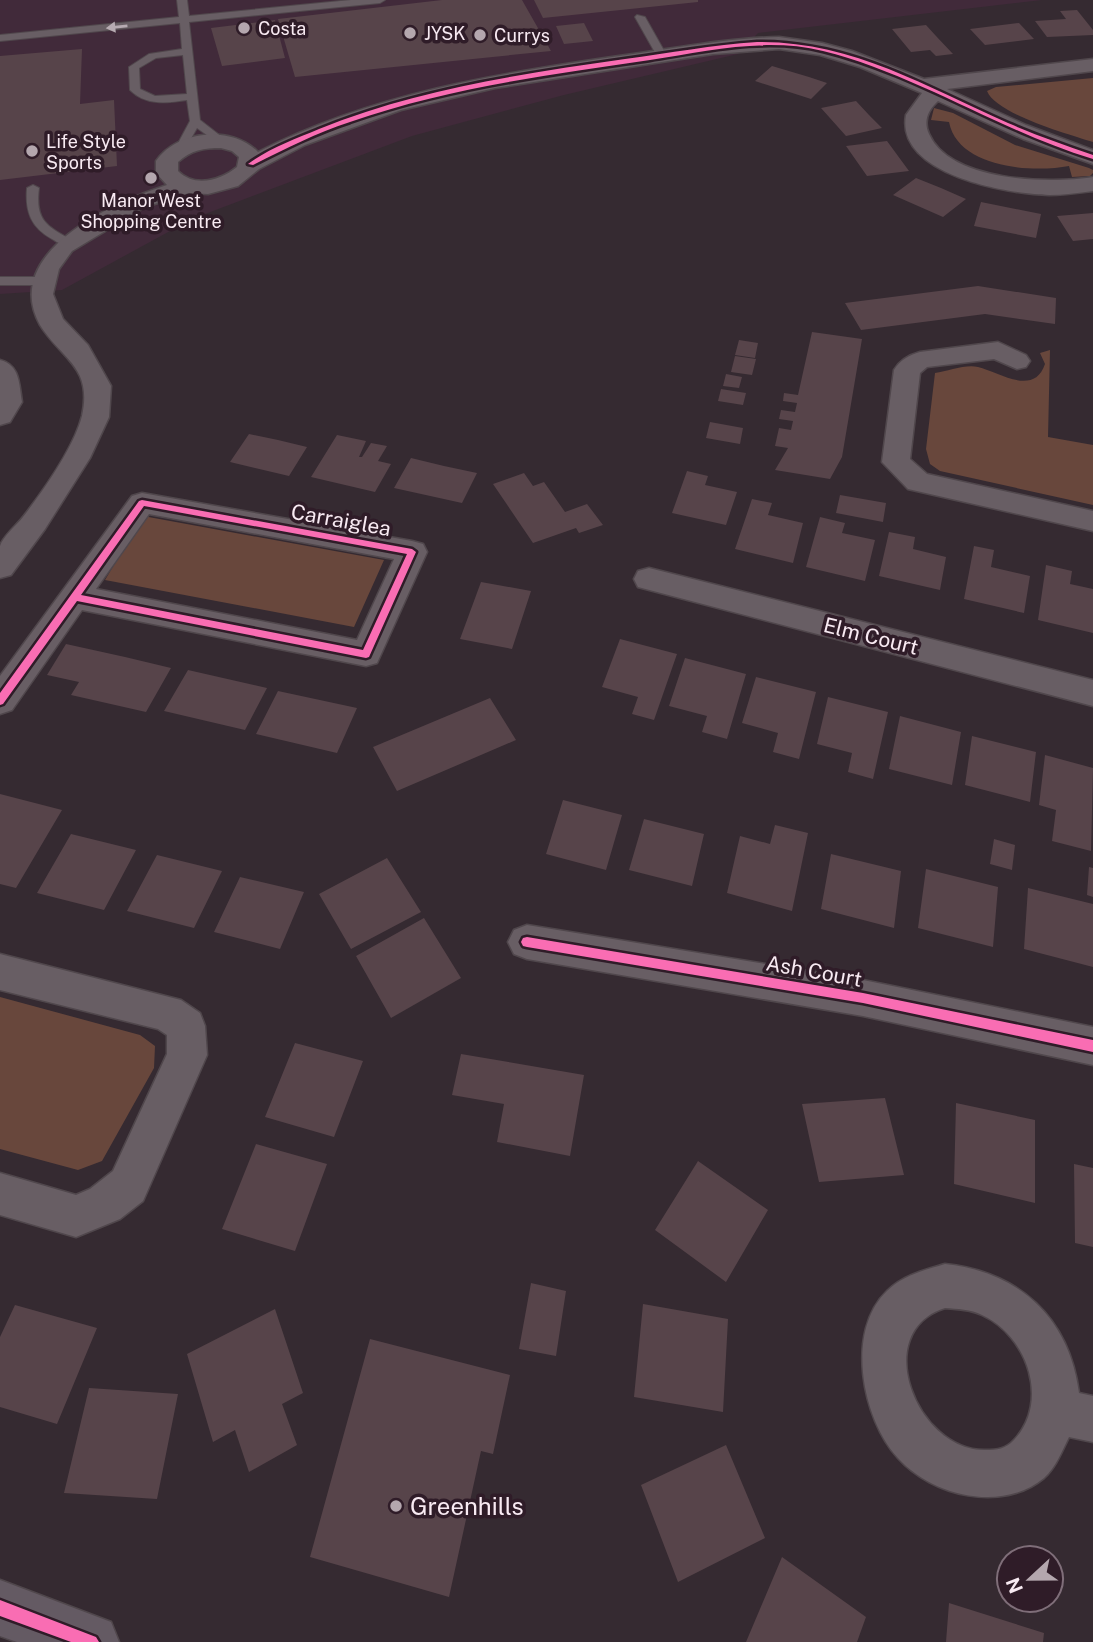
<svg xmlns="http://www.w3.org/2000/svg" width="1093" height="1642" viewBox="0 0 1093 1642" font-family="'Public Sans',sans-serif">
	<rect width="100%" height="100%" fill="#352a31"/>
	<!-- built -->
	<path fill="#412a3a" d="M0 0H1042L758 33 738 54 564 95 412 136 192 219 62 290 0 294Z"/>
	<!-- green -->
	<path fill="#68473c" d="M1093 78V142C1068 134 996 114 987 91L996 87Z
		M934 108 953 113 1015 145 1089 168 1093 170V173L1090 176 1072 177 1069 166C1032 173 958 168 949 122L931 120Z
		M1050 350 1048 437 1093 445V505L940 471 930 464 926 449 935 373C948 371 966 364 978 367 999 372 1034 397 1045 364L1040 353Z
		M143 516 384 560 354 627 105 580Z
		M0 997 140 1035 155 1046 154 1068 102 1161 78 1170 0 1149Z"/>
	<!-- building -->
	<path fill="#57444a" d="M442 0H522L551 51 295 77 278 19Z
		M534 0H698V2L543 18Z
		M1077 10 1093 30V35L1047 37 1035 21 1066 19 1060 11Z
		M275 20 285 58 222 66 211 28Z
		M584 23 593 41 564 44 556 26Z
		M1019 23 1034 39 985 45 970 29Z
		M926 25 936 36 953 54 936 56 930 50 911 52 892 29Z
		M82 49 80 104 114 100 117 166 0 180V56Z
		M772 66 809 77 827 83 811 99 755 81Z
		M856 101 869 115 882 128 846 136 821 108Z
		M887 141 909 171 867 176 846 146Z
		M916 178 941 188 966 199 943 217 893 195Z
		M981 202 1041 214 1036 238 974 226Z
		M1093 213V239L1073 241 1057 216Z
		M978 286 1056 298 1055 324 985 314 861 330 845 303Z
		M812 332 862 339 842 457 830 479 775 470 788 448 775 446 779 428 791 430 793 421 779 419 781 410 795 412 797 403 783 401 784 393 798 395Z
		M739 340 758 343 755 358 735 355Z
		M735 356 756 359 752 375 731 372Z
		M726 374 742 377 739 388 723 386Z
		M721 389 746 393 743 405 718 401Z
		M710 422 743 428 740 444 706 438Z
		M249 434 278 440 307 447 289 476 230 462Z
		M337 435 366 441 359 457H362L371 443 387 446 378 461 391 464 375 492 311 477Z
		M411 458 444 466 477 473 462 503 394 488Z
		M687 471 708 476 705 485 737 492 726 525 672 513Z
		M524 473 533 486 544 482 565 512 587 504 603 525 579 533 576 528 533 543 493 484Z
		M840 495 886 503 883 522 836 513Z
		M752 499 772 503 768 515 803 523 793 563 735 549Z
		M820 517 845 523 842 533 875 540 865 581 806 567Z
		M889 532 915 537 913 549 946 557 940 590 879 576Z
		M974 546 994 550 991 567 1030 576 1024 613 964 599Z
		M1046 565 1072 571 1070 584 1093 589V633L1038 620Z
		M481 582 531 591 512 649 460 639Z
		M620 639 677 654 654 720 632 714 638 697 602 687Z
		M66 644 125 657 171 668 146 712 71 695 79 682 47 675Z
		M685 658 746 674 727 739 702 732 707 716 669 706Z
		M188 670 267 688 245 730 164 711Z
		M756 677 816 692 799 759 773 752 778 733 742 723Z
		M278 691 357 708 337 753 256 734Z
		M828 697 888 712 873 779 848 772 852 753 817 744Z
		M490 698 516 740 397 791 373 747Z
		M900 716 961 732 952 785 889 769Z
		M972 736 1036 752 1030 802 965 785Z
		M1045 755 1093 768 1091 851 1052 841 1056 810 1039 805Z
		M0 794 62 810 16 888 0 884Z
		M563 800 622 815 606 870 546 854Z
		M644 819 704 834 692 886 629 870Z
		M775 825 808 833 792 911 727 893 740 836 770 844Z
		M71 834 136 850 104 910 37 893Z
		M994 839 1015 845 1012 870 990 864Z
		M831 854 901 871 894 928 821 909Z
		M157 855 222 871 194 928 127 911Z
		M387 858 421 912 351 949 319 894Z
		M1089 867 1093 868V897L1087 895Z
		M926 869 998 887 993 947 918 928Z
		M240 877 304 892 280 949 214 932Z
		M1028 888 1093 904V967L1024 949Z
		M424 918 461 978 391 1018 356 956Z
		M295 1043 363 1061 334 1137 265 1117Z
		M461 1054 584 1075 570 1156 497 1142 504 1104 452 1095Z
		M885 1098 904 1175 819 1182 802 1104Z
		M956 1103 1035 1120V1203L954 1184Z
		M256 1144 327 1164 295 1251 222 1229Z
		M698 1161 768 1210 726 1282 655 1230Z
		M1074 1164 1093 1168V1247L1075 1243Z
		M531 1283 566 1291 556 1356 519 1349Z
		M643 1304 728 1319 723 1412 634 1397Z
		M15 1305 97 1328 57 1424 0 1407V1337Z
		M275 1309 303 1393 282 1404 297 1445 249 1472 235 1430 213 1442 187 1354Z
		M370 1339 510 1375 493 1454 481 1451 449 1597 310 1557Z
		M89 1388 178 1394 157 1499 64 1493Z
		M726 1445 765 1538 678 1582 641 1485Z
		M782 1557 866 1617 857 1642H746Z
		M949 1603 1044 1633 1043 1642H946Z"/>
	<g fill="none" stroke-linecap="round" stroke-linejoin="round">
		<defs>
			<path id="service" d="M177 0H187L189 16 351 0H385L380 3 189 22 200 120 227 141 218 143 197 128 185 149 180 152 175 149 190 121 187 100C167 103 146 106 130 90L129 67 149 54 182 49 180 23 0 41V35L179 17ZM183 55 187 94 155 96 140 89 139 68 156 58Z
				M637 15 645 17 667 56 666 58 657 56 635 17Z
				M33 185 39 188C35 220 46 226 72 240V246C64 247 59 243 52 239 31 227 25 212 27 188Z
				M0 277H44L50 281 44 285H0Z"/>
			<path id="minor" d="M779 37 822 43 852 51 924 79 1093 59V71L947 89 1026 125 1093 150V164L1023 139 938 101C928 110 923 121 929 134 950 182 1050 184 1093 177V191C1078 193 1064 195 1049 195 1009 194 895 175 906 115L922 93 860 67 820 55 779 49 713 54 495 88 401 110 305 145 259 169 238 186 208 194 189 193 145 207 72 251 59 269 53 294 63 319 88 345 111 386 109 417 90 458 45 529 11 575 0 578C0 569 0 555 0 546 3 536 17 525 23 517 43 491 74 447 82 416 93 366 61 359 40 325 0 252 114 202 167 185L156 173V161C177 130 232 125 258 152 373 93 500 73 626 55 677 48 727 38 779 37ZM221 148 232 151 239 157 237 167C221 180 195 188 178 171V162C191 150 204 148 221 148Z
				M998 342 1026 355 1030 361 1026 367 1017 369 994 359 927 367 920 373 910 459 927 474 1093 511V531L908 489 882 462 894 370C900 360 909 355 920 352Z
				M0 360C20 365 19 384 22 402L10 422 0 425Z
				M142 493 412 541 423 544 427 552 377 663 366 666 82 610 12 710 0 714V676L132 496ZM149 514 394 559 357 640 96 589Z
				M649 568 1093 680V706L638 587 634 579 638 571Z
				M527 925 863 980 1093 1027V1065L863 1016 527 959 514 954 508 942 514 930Z
				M0 954 181 1000 200 1013 205 1026 207 1055 143 1201 120 1219 76 1237 0 1215V1173L76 1195 90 1189 113 1171 167 1054V1035L158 1029 0 990Z
				M945 1264C1019 1272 1069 1317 1079 1393L1093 1396V1442L1069 1437C1062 1451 1056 1467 1044 1478 1002 1513 932 1496 898 1458 862 1419 845 1331 887 1291 903 1275 925 1270 945 1264ZM945 1308C957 1309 971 1309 982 1315 1028 1336 1050 1402 1014 1440 1006 1449 997 1450 985 1450 917 1451 869 1332 945 1308Z"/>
			<path id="secondary" d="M0 1580 111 1622 119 1642H17L0 1636Z"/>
		</defs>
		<!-- service casing -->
		<use href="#service" stroke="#50474c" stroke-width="2"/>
		<!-- minor casing -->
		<use href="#minor" stroke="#50474c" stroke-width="3"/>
		<!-- secondary casing -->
		<use href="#secondary" stroke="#50474c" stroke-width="3"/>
		<!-- service -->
		<use href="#service" fill="#685e64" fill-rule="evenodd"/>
		<!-- minor -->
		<use href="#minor" fill="#685e64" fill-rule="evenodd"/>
		<!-- secondary -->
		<use href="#secondary" fill="#645a63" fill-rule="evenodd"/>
		<defs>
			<path id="cycleway" d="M757 42C852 41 924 86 1008 123 1036 135 1064 145 1093 155V159C1000 131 916 74 823 51 766 37 707 51 650 60 548 75 447 88 350 122 316 133 285 149 253 165L248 164C268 149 295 139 319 129 417 89 521 74 625 59 669 53 713 45 757 42Z
				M142 500 412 549 416 552 369 657 366 658 77 601 3 704 0 705V693L139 501ZM144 506 407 554 363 650 81 595Z
				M527 937 863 993 1093 1040V1052L863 1003 527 947 523 946 521 942 523 938Z
				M0 1600 96 1637 99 1642H71L0 1616Z"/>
		</defs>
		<!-- cycleway casing -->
		<use href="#cycleway" stroke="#2f1c28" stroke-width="5"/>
		<!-- cycleway -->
		<use href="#cycleway" fill="#f96db3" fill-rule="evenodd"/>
	</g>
	<!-- one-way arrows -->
	<defs><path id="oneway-solid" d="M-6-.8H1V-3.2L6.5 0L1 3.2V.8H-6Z" transform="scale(1.75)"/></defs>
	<use fill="#b7abb2" href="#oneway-solid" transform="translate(117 27) rotate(174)"/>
	<!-- markers -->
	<g fill="#b4a7ae" stroke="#2f1c28" stroke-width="2.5">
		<circle cx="244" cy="28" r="7"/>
		<circle cx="410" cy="33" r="7"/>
		<circle cx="480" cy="35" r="7"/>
		<circle cx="32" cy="151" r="7"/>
		<circle cx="151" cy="178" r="7"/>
		<circle cx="396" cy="1506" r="7"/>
	</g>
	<g text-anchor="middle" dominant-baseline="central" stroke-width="7" stroke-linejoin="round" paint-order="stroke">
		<!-- far-poi labels -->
		<g font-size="18" fill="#f8eaf2" stroke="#2f1c28" text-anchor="start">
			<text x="258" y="28">Costa</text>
			<text x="424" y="33">JYSK</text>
			<text x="494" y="35">Currys</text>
			<text x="46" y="141">Life Style<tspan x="46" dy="21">Sports</tspan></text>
			<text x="151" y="200" text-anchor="middle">Manor West<tspan x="151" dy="21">Shopping Centre</tspan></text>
		</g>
		<!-- street labels -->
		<g font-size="21" fill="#f8eaf2" stroke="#2f1c28">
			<text transform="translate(341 520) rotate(10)">Carraiglea</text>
			<text transform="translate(871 636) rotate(14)">Elm Court</text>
			<text transform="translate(814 971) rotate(10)">Ash Court</text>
		</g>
		<!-- near-poi labels -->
		<g font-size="24" fill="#f8eaf2" stroke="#2f1c28" text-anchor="start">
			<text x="410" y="1506">Greenhills</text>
		</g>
	</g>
	<!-- north arrow -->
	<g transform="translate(1030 1579) rotate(248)"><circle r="33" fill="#2f1c28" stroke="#7f6e79" stroke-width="2"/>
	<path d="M0-5L12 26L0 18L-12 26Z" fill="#b4a7ae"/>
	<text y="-10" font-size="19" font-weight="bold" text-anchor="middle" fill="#f8eaf2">N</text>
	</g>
</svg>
